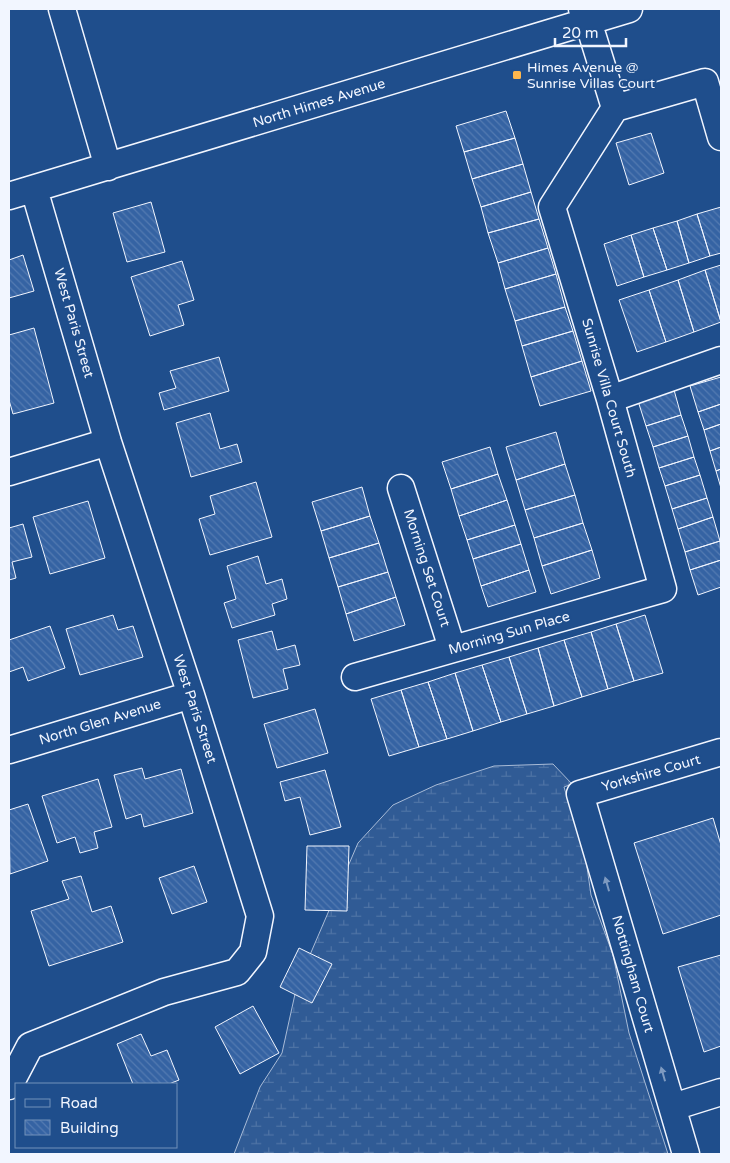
<svg xmlns="http://www.w3.org/2000/svg" width="730" height="1163" viewBox="0 0 730 1163" font-family="'Varela Round',sans-serif">
	<defs>
		<pattern id="wetland-marsh" width="20" height="14" patternUnits="userSpaceOnUse" patternTransform="scale(1.25)"><rect width="20" height="14" fill="#305b95"/><path d="M1 5h8M5 5V1M11 12h8M15 12V8" fill="none" stroke="#4e73a5"/></pattern>
		<pattern id="building-back-hatch" width="6" height="6" patternUnits="userSpaceOnUse" patternTransform="scale(1.25)"><rect width="6" height="6" fill="#3563a3"/><path d="M-1 5l2 2M0 0l6 6M5-1l2 2" fill="none" stroke="#537ab1"/></pattern>
	</defs>
	<rect width="100%" height="100%" fill="#1f4e8c"/>
	<!-- wetland -->
	<path fill="url(#wetland-marsh)" stroke="#a8bbd7" d="M553 764 572 784 564 787 586 860 591 895 613 955 629 1033 668 1154H234L260 1087 282 1053 297 985 358 843 393 805 436 785 494 766Z"/>
	<!-- building -->
	<path fill="url(#building-back-hatch)" stroke="#f2f6ff" d="M506 111 515 138 464 152 456 126Z
		M651 133 664 173 629 185 616 143Z
		M515 138 523 164 472 179 464 152Z
		M523 164 531 192 481 207 472 179Z
		M531 192 539 219 488 233 481 207Z
		M151 202 165 252 127 262 113 213Z
		M721 207V253L710 256 697 214Z
		M697 214 710 256 689 263 677 221Z
		M539 219 548 248 498 263 488 233Z
		M677 221 689 263 667 270 653 228Z
		M653 228 667 270 644 277 631 235Z
		M631 235 644 277 617 286 604 244Z
		M548 248 556 274 505 289 498 263Z
		M23 255 34 291 9 298V260Z
		M182 261 194 300 178 305 184 325 150 336 131 277Z
		M721 265V322L705 270Z
		M705 270 721 322 694 332 678 280Z
		M556 274 565 307 515 321 505 289Z
		M678 280 694 332 666 342 649 290Z
		M649 290 666 342 637 352 619 300Z
		M565 307 573 331 522 346 515 321Z
		M34 328 54 403 13 414 9 400V335Z
		M573 331 582 361 531 377 522 346Z
		M219 357 229 391 164 410 159 393 176 388 170 371Z
		M582 361 591 391 540 406 531 377Z
		M721 377V404L698 412 690 386Z
		M674 390 681 415 646 426 638 401Z
		M721 404V424L704 430 698 412Z
		M210 413 220 449 237 444 242 462 191 477 176 423Z
		M681 415 688 436 653 447 646 426Z
		M721 424V447L710 451 704 430Z
		M556 432 565 464 516 480 506 447Z
		M688 436 694 457 659 468 653 447Z
		M490 447 498 474 451 489 442 462Z
		M721 447V469L716 471 710 451Z
		M694 457 700 475 665 486 659 468Z
		M565 464 575 495 525 510 516 480Z
		M721 469V488L716 471Z
		M498 474 507 500 459 516 451 489Z
		M700 475 707 498 672 509 665 486Z
		M256 482 272 537 210 555 199 519 215 514 210 496Z
		M362 487 370 516 321 531 312 502Z
		M575 495 583 523 534 538 525 510Z
		M707 498 713 517 678 529 672 509Z
		M507 500 515 525 467 540 459 516Z
		M88 501 105 558 50 574 33 517Z
		M370 516 379 543 329 558 321 531Z
		M713 517 720 541 685 552 678 529Z
		M583 523 592 550 542 566 534 538Z
		M23 524 32 557 12 562 16 578 9 580V528Z
		M515 525 521 544 473 559 467 540Z
		M720 541 721 560 690 570 685 552Z
		M379 543 388 572 338 587 329 558Z
		M521 544 529 570 481 586 473 559Z
		M592 550 600 578 551 594 542 566Z
		M258 556 266 584 282 579 287 599 272 604 275 615 232 628 224 603 236 599 227 566Z
		M721 560V587L698 595 690 570Z
		M529 570 536 592 488 607 481 586Z
		M388 572 396 597 346 614 338 587Z
		M396 597 405 625 354 641 346 614Z
		M113 615 118 630 133 626 143 657 80 675 66 629Z
		M645 615 663 673 634 681 616 624Z
		M616 624 634 681 608 689 591 632Z
		M50 626 65 668 28 681 23 667 9 672V640Z
		M272 631 277 650 295 645 300 665 283 669 288 689 253 698 238 640Z
		M591 632 608 689 582 697 564 640Z
		M564 640 582 697 554 706 538 648Z
		M538 648 554 706 527 714 509 657Z
		M509 657 527 714 501 722 482 665Z
		M482 665 501 722 473 731 455 673Z
		M455 673 473 731 447 739 428 682Z
		M428 682 447 739 419 747 401 690Z
		M401 690 419 747 389 756 371 699Z
		M315 709 328 753 277 768 264 724Z
		M142 768 145 779 181 769 193 813 144 827 141 814 126 819 114 775Z
		M325 770 341 827 310 835 300 797 285 801 280 782Z
		M98 779 112 827 94 832 98 848 80 853 75 837 57 843 42 796Z
		M28 804 48 861 10 874 9 810Z
		M713 818 721 845V915L663 934 634 843Z
		M307 846H349L347 911 305 910Z
		M194 866 207 902 172 914 159 878Z
		M81 876 92 912 111 906 123 942 49 966 31 911 69 899 62 881Z
		M299 948 332 964 312 1003 280 987Z
		M721 955V1046L704 1052 678 967Z
		M253 1006 279 1053 240 1074 215 1027Z
		M141 1034 151 1056 167 1050 179 1080 169 1084H133L117 1044Z"/>
	<g fill="none" stroke-linecap="round" stroke-linejoin="round">
		<defs>
			<path id="minor" d="M62 9 108 167
				M582 9 588 21 615 108
				M9 196 629 9
				M610 399 721 360
				M9 472 108 442
				M401 488 452 648
				M355 677 663 589 610 399 552 207 615 108 705 82 721 137
				M9 750 191 695
				M9 1086 30 1046 164 992 237 972 253 952 260 916 191 695 108 442 34 189
				M673 1107 721 1092
				M686 1154 580 794 721 752"/>
		</defs>
		<!-- minor casing -->
		<use href="#minor" stroke="#f2f6ff" stroke-width="29"/>
		<!-- minor -->
		<use href="#minor" stroke="#1f4e8c" stroke-width="26"/>
	</g>
	<!-- one-way arrows -->
	<defs><path id="oneway-solid" d="M-6-.8H1V-3.2L6.5 0L1 3.2V.8H-6Z" transform="scale(1.25)"/></defs>
	<g fill="#7e9ac0">
		<use href="#oneway-solid" transform="translate(607 884) rotate(-106)"/>
		<use href="#oneway-solid" transform="translate(663 1074) rotate(-106)"/>
	</g>
	<!-- markers -->
	<rect fill="#ffb74d" stroke="#1f4e8c" stroke-width="2" x="512" y="70" width="10" height="10" rx="2.5"/>
	<g text-anchor="middle" dominant-baseline="central" stroke-width="4" stroke-linejoin="round" paint-order="stroke">
		<!-- poi labels -->
		<g font-size="14" fill="#f2f6ff" stroke="#1f4e8c" text-anchor="start">
			<text x="527" y="67">Himes Avenue @<tspan x="527" dy="16">Sunrise Villas Court</tspan></text>
		</g>
		<!-- street labels -->
		<g font-size="14" fill="#f2f6ff" stroke="#1f4e8c">
			<text transform="translate(319 103) rotate(-17)">North Himes Avenue</text>
			<text transform="translate(74 323) rotate(74)">West Paris Street</text>
			<text transform="translate(609 398) rotate(74)">Sunrise Villa Court South</text>
			<text transform="translate(427 568) rotate(72)">Morning Set Court</text>
			<text transform="translate(509 633) rotate(-16)">Morning Sun Place</text>
			<text transform="translate(195 709) rotate(72)">West Paris Street</text>
			<text transform="translate(100 722) rotate(-17)">North Glen Avenue</text>
			<text transform="translate(651 773) rotate(-16)">Yorkshire Court</text>
			<text transform="translate(633 974) rotate(74)">Nottingham Court</text>
		</g>
	</g>
	<!-- border -->
	<rect width="730" height="1163" fill="none" stroke="#f2f6ff" stroke-width="20"/>
	<!-- legend -->
	<rect x="15" y="1083" width="162" height="65" fill="#1f4e8c" stroke="#7391ba"/>
	<rect x="25" y="1099" width="25" height="8" fill="#1f4e8c" stroke="#7391ba"/>
	<text x="60" y="1108" font-size="15" fill="#f2f6ff">Road</text>
	<rect x="25" y="1120" width="25" height="15" fill="url(#building-back-hatch)" stroke="#7391ba"/>
	<text x="60" y="1133" font-size="15" fill="#f2f6ff">Building</text>
	<!-- scale -->
	<path d="M555 38v8h71v-8" fill="none" stroke="#f2f6ff" stroke-width="2.5"/>
	<text x="562" y="38" font-size="15" fill="#f2f6ff" stroke="#1f4e8c" stroke-width="4" paint-order="stroke">20 m</text>
</svg>
